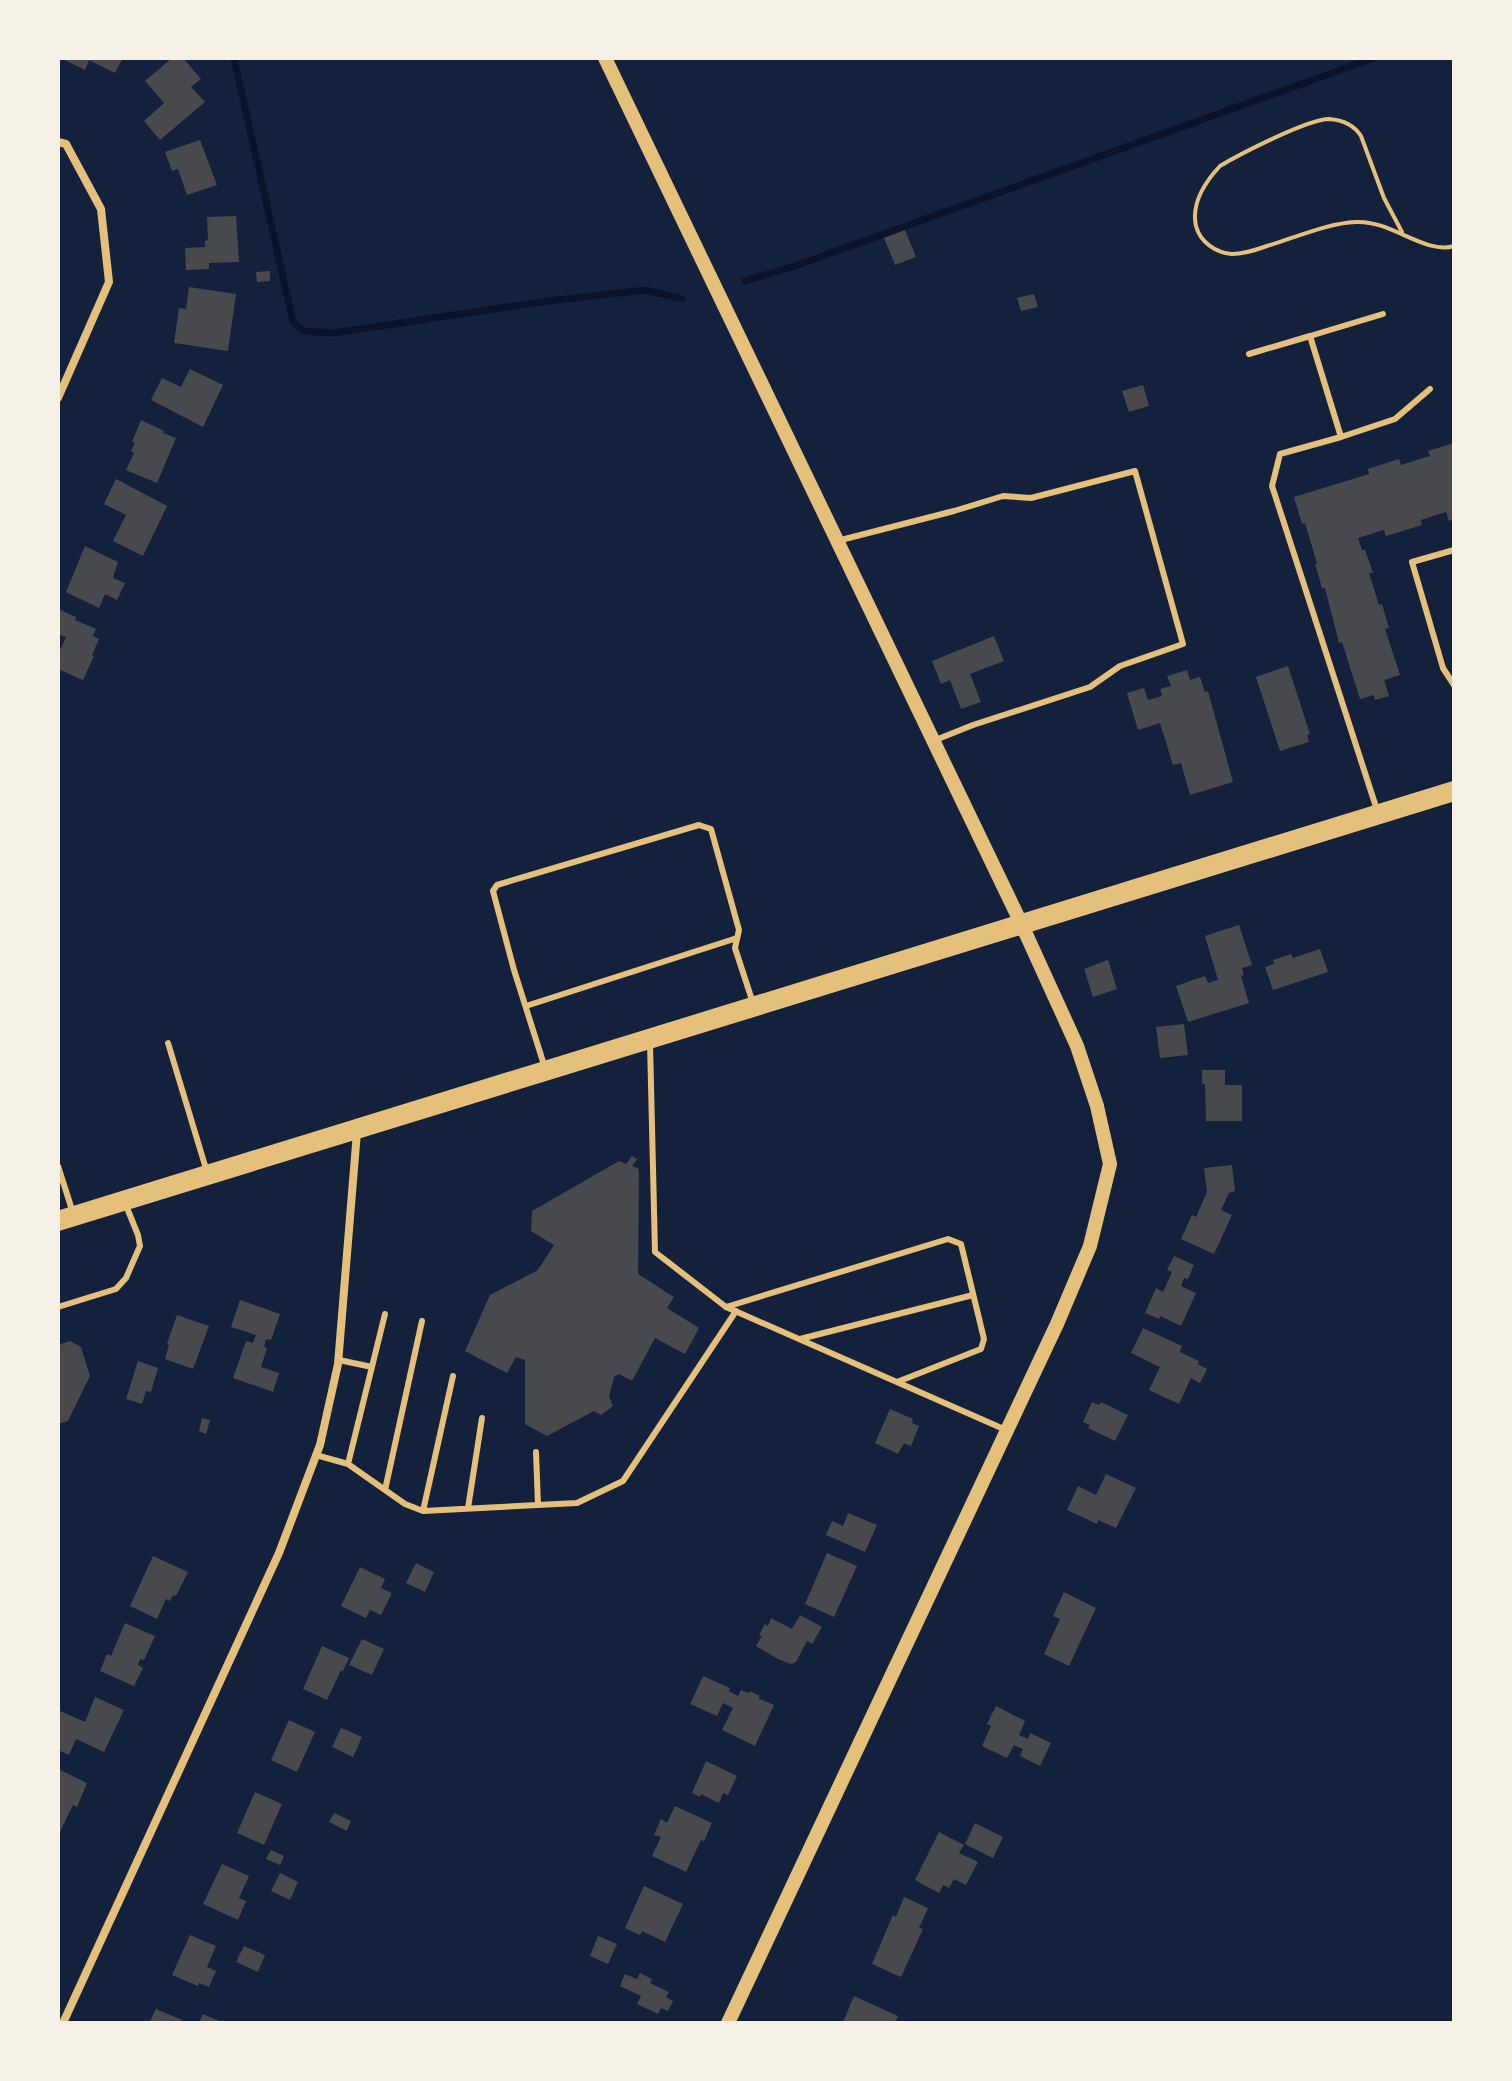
<svg xmlns="http://www.w3.org/2000/svg" width="1512" height="2081" viewBox="0 0 1512 2081" font-family="'Roboto Serif',serif">
	<rect width="100%" height="100%" fill="#14213d"/>
	<g fill="none" stroke-linecap="round" stroke-linejoin="round">
		<!-- stream -->
		<path stroke="#0b132b" stroke-width="7" d="M234 58 293 322 304 331 333 333 548 301 646 290 682 299
			M745 281 792 267 1371 59"/>
	</g>
	<!-- building -->
	<path fill="#48494c" d="M61 58H123L115 73 89 60 85 70Z
		M172 58H183L201 79 191 87 205 102 160 140 144 121 164 103 145 81Z
		M200 140 217 185 187 195 178 169 172 171 165 152Z
		M236 216 239 262 209 263V269L186 270 185 248 205 247V241L208 240 207 217Z
		M905 230 916 257 895 265 884 238Z
		M270 271V281L257 282 256 272Z
		M189 287 236 294 228 351 174 343 179 308 186 309Z
		M1034 294 1038 307 1021 311 1017 298Z
		M190 369 223 385 203 427 151 400 162 378 181 387Z
		M1143 385 1149 406 1129 412 1122 391Z
		M141 420 164 431 163 433 176 438 157 483 126 470 134 453 131 451 135 443 132 442Z
		M1454 443V519L1449 521 1446 512 1421 520 1422 525 1386 536 1384 530 1358 538 1362 550H1365L1373 573H1369L1379 605 1382 604 1389 628 1385 629 1400 675 1384 680 1389 696 1375 700 1374 695 1360 699 1342 642 1339 643 1325 588H1322L1315 564 1317 563 1305 523 1302 524 1294 497 1369 474 1368 469 1399 459 1401 465 1430 456 1428 451Z
		M116 479 167 506 143 556 113 541 126 515 104 504Z
		M85 546 118 562 113 578 125 583 117 600 105 594 99 608 66 592Z
		M58 609 76 617 75 620 96 629 93 636 99 639 92 655 94 656 83 680 58 669V654L66 637 58 634Z
		M994 636 1004 661 970 674 981 702 961 709 950 680 941 684 932 661Z
		M1288 666 1310 734 1307 735 1309 742 1280 751 1256 677Z
		M1187 670 1190 680 1200 677 1205 692 1208 691 1233 782 1190 795 1181 763 1173 765 1160 723 1138 730 1127 693 1144 688 1148 700 1162 696 1160 689 1171 686 1167 676Z
		M1239 925 1252 965 1242 968 1244 975 1241 976 1249 1003 1188 1022 1176 986 1205 976 1208 983 1218 980 1205 936Z
		M1320 949 1328 972 1273 990 1265 967 1274 964 1273 960 1291 954 1293 958Z
		M1108 960 1117 989 1093 997 1084 969Z
		M1184 1024 1188 1055 1160 1058 1156 1027Z
		M1202 1070H1225V1085H1242V1121H1206L1205 1084H1202Z
		M632 1156 637 1159 632 1166 639 1169 638 1274 674 1297 667 1308 699 1328 685 1354 655 1338 632 1381 619 1374 614 1377 609 1397 613 1406 601 1415 594 1411 547 1436 525 1424V1360L516 1357 507 1373 465 1351 490 1295 538 1270 554 1245 531 1231 532 1211 619 1161 626 1164Z
		M1232 1165 1235 1191 1229 1193 1221 1210 1232 1215 1214 1254 1181 1239 1192 1215 1196 1217 1207 1192 1204 1168Z
		M1174 1256 1194 1265 1188 1279 1184 1278 1181 1286 1196 1293 1181 1326 1160 1316 1159 1319 1145 1313 1156 1288 1163 1292 1172 1272 1167 1270Z
		M240 1300 280 1314 271 1340 266 1339 264 1347 267 1348 261 1367 279 1373 273 1392 233 1378 246 1341 253 1343 256 1335 231 1327Z
		M177 1315 209 1326 193 1369 165 1359 169 1345 167 1344Z
		M1143 1328 1182 1346 1180 1352 1199 1361 1198 1364 1207 1369 1200 1383 1191 1378 1179 1404 1149 1390 1160 1367 1131 1353Z
		M70 1341 81 1347 90 1376 68 1421 58 1424V1345Z
		M138 1361 158 1368 151 1392 146 1391 142 1404 126 1399Z
		M1092 1402 1099 1405 1101 1402 1128 1415 1115 1441 1088 1428 1090 1425 1083 1422Z
		M890 1409 913 1419 912 1423 919 1426 911 1446 904 1443 898 1454 875 1443Z
		M202 1418 210 1420 206 1434 199 1431Z
		M1106 1474 1136 1488 1116 1528 1098 1520 1097 1524 1067 1510 1078 1486 1096 1495Z
		M848 1513 877 1525 865 1552 826 1535 832 1521 843 1526Z
		M827 1553 857 1566 834 1617 805 1604Z
		M153 1556 188 1572 176 1596 173 1595 170 1601 166 1599 157 1619 130 1606Z
		M416 1563 434 1572 425 1592 406 1583Z
		M360 1567 385 1579 381 1588 392 1593 381 1615 370 1610 366 1618 341 1606Z
		M1064 1592 1096 1608 1069 1666 1044 1654 1060 1619 1053 1616Z
		M800 1615 822 1627 812 1644 807 1641 796 1662 791 1664 778 1659 756 1646 762 1636 759 1635 765 1624 768 1626 771 1618 792 1629Z
		M125 1623 155 1636 144 1660 140 1659 138 1665 143 1668 134 1686 100 1671 107 1654 111 1656Z
		M362 1639 384 1649 372 1675 349 1665Z
		M322 1646 349 1658 343 1671 341 1670 327 1700 303 1689Z
		M703 1676 730 1688 729 1691 738 1696 741 1690 749 1693 750 1691 760 1696 758 1698 774 1705 755 1746 722 1730 733 1708 723 1703 717 1716 690 1704Z
		M95 1697 124 1710 104 1752 76 1739 69 1755 58 1750V1716L60 1711 85 1722Z
		M996 1706 1025 1721 1019 1735 1028 1739 1030 1733 1051 1743 1040 1766 1020 1756 1023 1749 1014 1745 1007 1758 982 1746 991 1726 987 1724Z
		M289 1720 315 1732 297 1772 271 1760Z
		M341 1728 362 1737 353 1757 332 1747Z
		M706 1761 737 1776 728 1795 723 1793 719 1803 701 1794 700 1797 692 1793Z
		M58 1769 87 1783 77 1807 73 1805 58 1836Z
		M255 1792 282 1804 264 1845 237 1833Z
		M675 1806 712 1823 704 1841 701 1840 686 1872 652 1856 661 1837 654 1835 661 1819 667 1823Z
		M334 1813 351 1821 347 1831 329 1822Z
		M975 1823 1003 1837 993 1858 965 1844Z
		M939 1832 964 1845 959 1853 978 1862 966 1885 954 1879 949 1888 943 1885 939 1893 915 1880Z
		M271 1850 284 1856 280 1865 266 1859Z
		M222 1864 249 1876 239 1898 246 1901 238 1920 203 1904Z
		M280 1873 298 1882 290 1900 271 1891Z
		M644 1886 683 1904 665 1942 642 1931 640 1935 625 1928Z
		M904 1897 928 1908 919 1928 923 1929 901 1977 872 1964 893 1915 896 1917Z
		M190 1935 216 1946 207 1967 216 1971 209 1987 199 1983 198 1986 172 1975Z
		M598 1936 617 1944 608 1964 590 1956Z
		M244 1946 265 1955 258 1972 236 1962Z
		M640 1973 652 1979 650 1983 669 1992 666 1997 673 2001 668 2011 661 2008 658 2014 637 2004 641 1996 620 1986 625 1974 637 1979Z
		M854 1996 898 2016 895 2023 843 2022Z
		M156 2009 182 2020 180 2023H149Z
		M203 2014 224 2023H199Z"/>
	<g fill="none" stroke-linecap="round" stroke-linejoin="round">
		<!-- path -->
		<path stroke="#e5c07b" stroke-width="4" d="M1402 232 1384 198 1361 136C1354 125 1343 120 1329 119 1308 119 1240 154 1220 166 1205 182 1191 203 1196 226 1200 242 1216 253 1232 254 1244 254 1256 250 1267 246 1294 238 1328 223 1356 222 1391 220 1425 255 1454 246"/>
		<!-- service -->
		<path stroke="#e5c07b" stroke-width="6" d="M1310 336 1383 314
			M1249 354 1310 336 1341 437 1280 454 1272 486 1377 810
			M1341 437 1395 419 1430 389
			M837 541 954 511 1003 496 1031 498 1135 471 1183 644 1120 666 1090 687 973 725 933 741
			M1454 550 1412 562 1443 668 1454 685
			M526 1006 737 938
			M168 1043 207 1172
			M650 1043 655 1252 726 1307 1006 1430
			M545 1068 514 970 493 891 497 885 699 825 711 829 739 930 735 948 753 1003
			M58 1166 73 1213
			M58 1307 116 1289 126 1278 140 1246 138 1235 125 1203
			M726 1307 948 1239 961 1244 984 1339 981 1349 897 1382
			M385 1314 348 1464 405 1504 423 1511 577 1503 623 1481 736 1311
			M800 1339 973 1295
			M339 1360 372 1367
			M536 1452 538 1505
			M316 1455 348 1464
			M385 1490 422 1321
			M468 1508 482 1418
			M423 1511 453 1376"/>
		<!-- minor -->
		<path stroke="#e5c07b" stroke-width="8" d="M58 142 66 144 101 209 109 282 58 398
			M63 2023 279 1553 320 1445 338 1364 357 1132"/>
		<!-- tertiary -->
		<path stroke="#e5c07b" stroke-width="14" d="M605 58 1021 923 1077 1046 1097 1106 1110 1164 1090 1246 1057 1324 728 2023"/>
		<!-- primary -->
		<path stroke="#e5c07b" stroke-width="20" d="M58 1221C524 1081 988 933 1454 791"/>
	</g>
	<!-- border -->
	<rect width="1512" height="2081" fill="none" stroke="#f6f1e7" stroke-width="120"/>
</svg>
